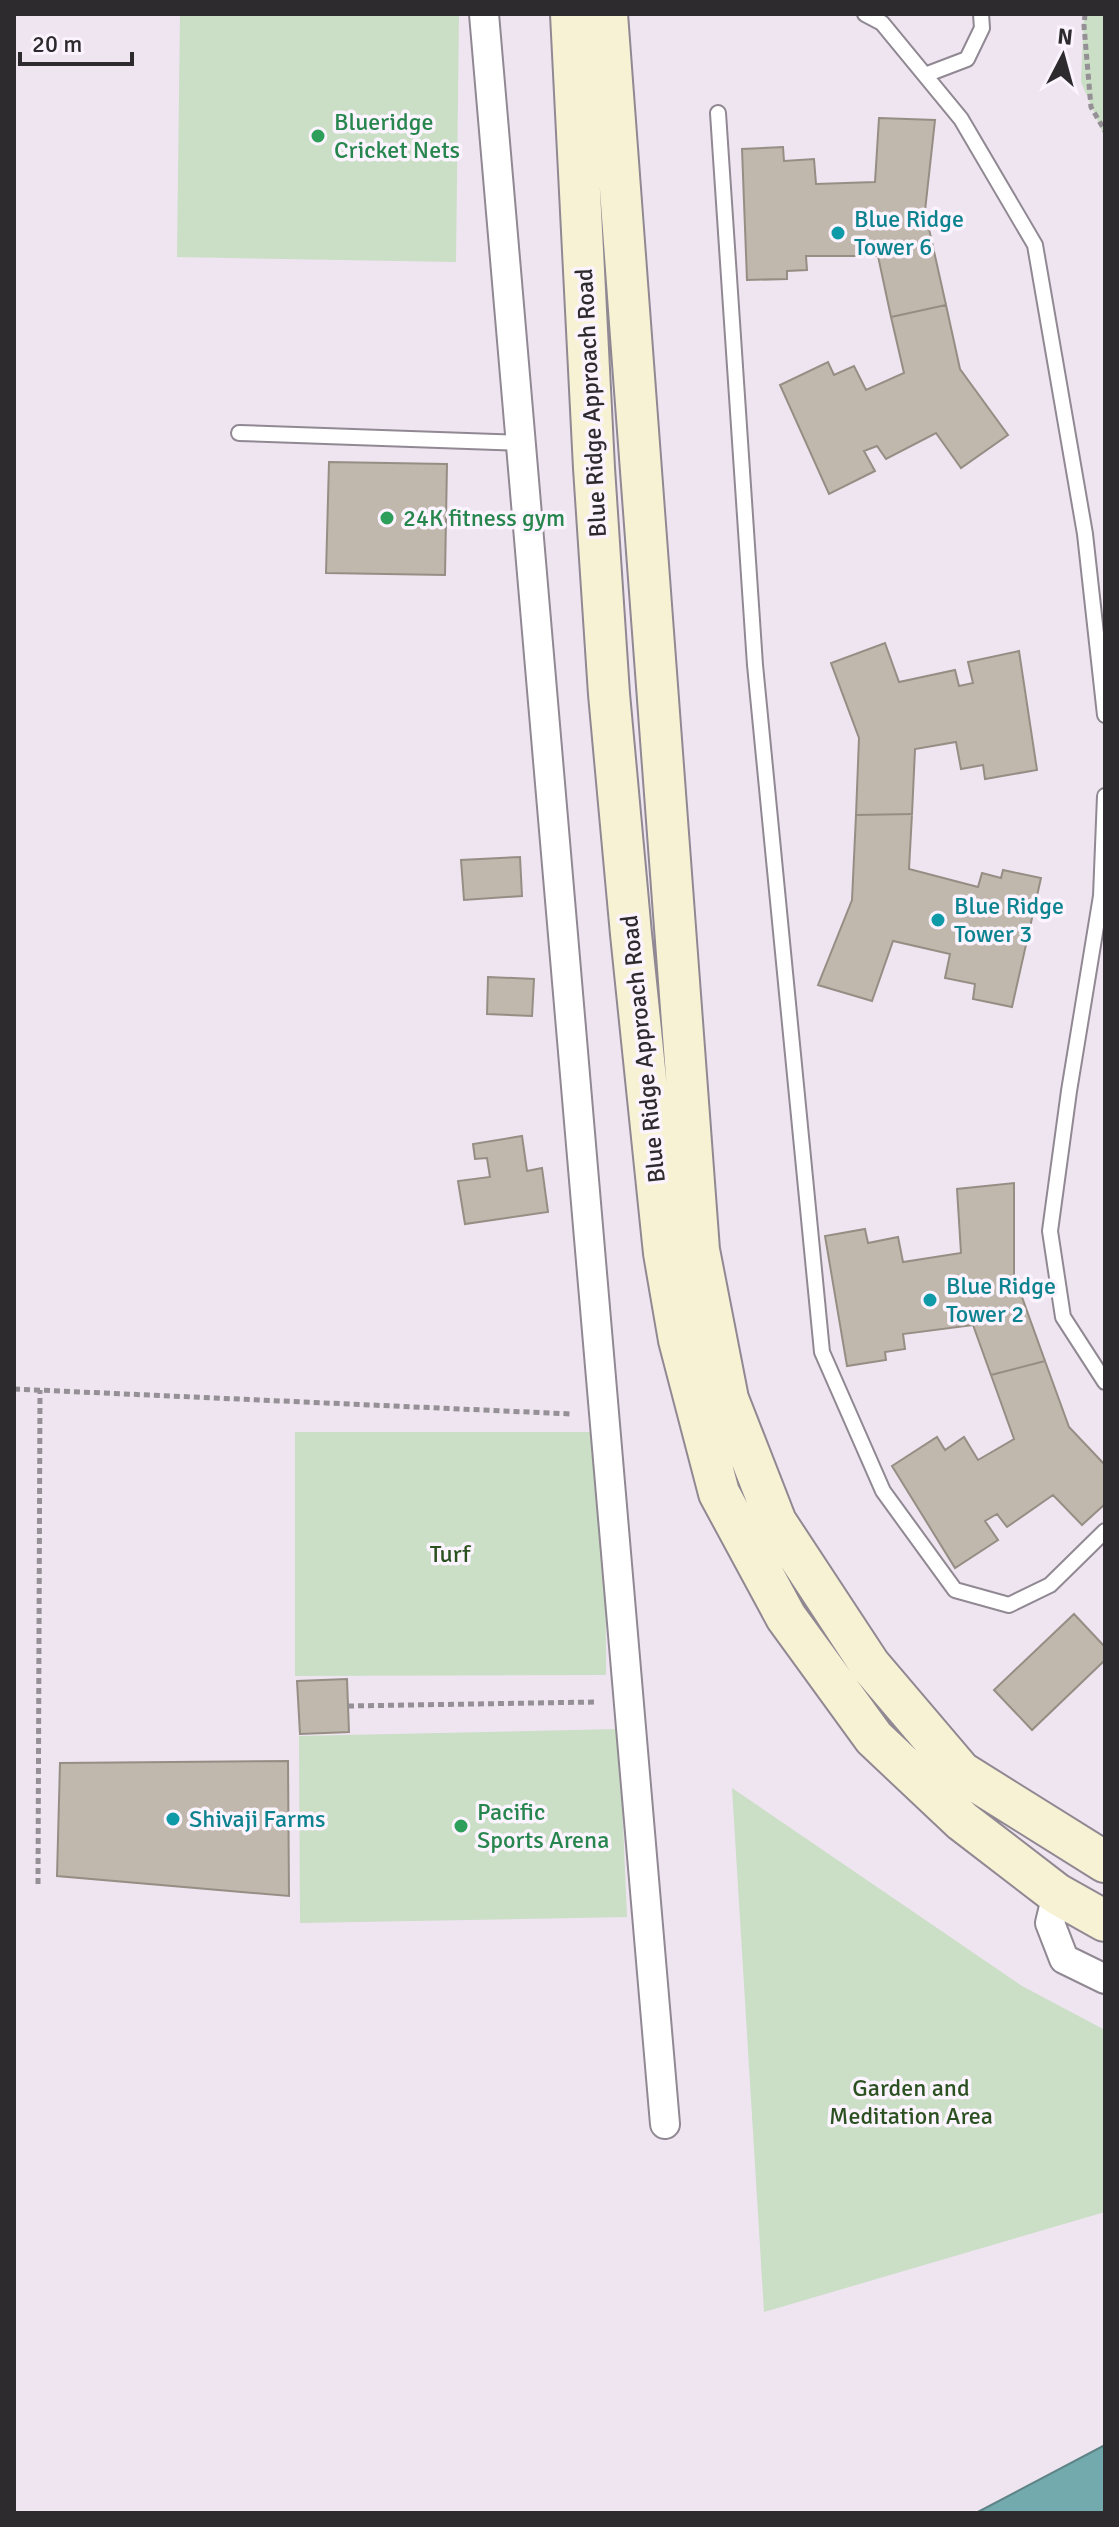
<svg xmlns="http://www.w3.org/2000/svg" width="1119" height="2527" viewBox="0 0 1119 2527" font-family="Signika,sans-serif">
	<rect width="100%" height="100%" fill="#eee5f0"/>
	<!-- green -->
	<path fill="#cbdec6" d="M180 14H459L456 262 177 257Z
		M1084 14H1105V138L1081 82Z
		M295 1432H605L606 1675 295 1676Z
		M619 1729 627 1917 300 1923 299 1736Z
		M732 1788 1022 1986 1105 2030V2212L764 2312Z"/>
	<!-- water -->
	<path fill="#73aaad" stroke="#5e8487" stroke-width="2" d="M1105 2445V2513H976Z"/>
	<!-- building -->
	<path fill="#c0b7ad" stroke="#968e84" stroke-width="2" d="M879 118 935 120 925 211 946 305 891 317 878 256H806L807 270 787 271V279L747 280 742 149 783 147 784 161 814 159 816 184 875 182Z
		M946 305 960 369 1008 435 961 468 936 433 886 459 877 446 864 451 875 471 829 494 780 385 828 362 834 375 854 366 866 390 904 373 891 317Z
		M329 462 447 464 445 575 326 573Z
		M885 643 899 682 955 670 959 686 973 683 968 662 1019 651 1037 770 985 779 983 765 961 769 956 742 915 749 912 814 856 815 859 738 831 663Z
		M912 814 909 869 978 887 982 873 1001 878 1003 870 1041 878 1012 1007 973 999 975 984 945 978 950 954 893 941 872 1001 818 985 852 900 856 815Z
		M520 857 522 896 464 900 461 860Z
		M488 977 534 979 532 1016 487 1014Z
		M522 1136 527 1171 542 1168 548 1212 465 1224 458 1181 490 1177 487 1158 475 1159 473 1144Z
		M1014 1183V1275L1045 1361 991 1375 973 1325 903 1334 905 1349 885 1352 886 1360 847 1366 825 1236 865 1229 868 1243 898 1237 903 1262 961 1253 957 1189Z
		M1045 1361 1069 1427 1105 1465V1504L1082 1525 1053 1495 1007 1527 997 1514 985 1521 998 1540 955 1568 892 1466 937 1437 945 1450 964 1437 978 1460 1014 1439 991 1375Z
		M1074 1614 1105 1647V1660L1032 1730 994 1690Z
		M347 1679 349 1732 300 1734 297 1681Z
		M288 1761 289 1896 57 1876 60 1763Z"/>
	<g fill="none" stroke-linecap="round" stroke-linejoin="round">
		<defs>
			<path id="lane" d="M865 14 882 23 961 119 1035 245 1085 534 1105 715
				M925 75 967 59 982 28 981 14
				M718 113 755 665 822 1352 883 1491 955 1590 1009 1605 1050 1585 1105 1531
				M239 433 521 443
				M1105 796 1101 896 1069 1091 1050 1231 1063 1317 1105 1382"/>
			<path id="street" d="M484 14 665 2124
				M1057 1894 1050 1923 1064 1959 1105 1979"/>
			<path id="secondary" d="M571 14 594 468 609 694 631 934 664 1253 679 1340 719 1493 786 1617 874 1738 962 1821 1057 1894 1105 1921
				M607 14 699 1250 728 1399 776 1522 870 1665 961 1772 1105 1862"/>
		</defs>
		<!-- lane casing -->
		<use href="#lane" stroke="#908892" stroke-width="18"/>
		<!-- street casing -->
		<use href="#street" stroke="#908892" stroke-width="32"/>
		<!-- secondary casing -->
		<use href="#secondary" stroke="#908892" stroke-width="44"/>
		<!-- path -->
		<path stroke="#958f96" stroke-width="5" stroke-dasharray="6 4" stroke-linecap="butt" d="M1085 14 1084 26 1091 107 1105 131
			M14 1389 572 1414
			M348 1706 596 1702
			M38 1884 40 1390"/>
		<!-- lane -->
		<use href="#lane" stroke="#fff" stroke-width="14"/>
		<!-- street -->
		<use href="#street" stroke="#fff" stroke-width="28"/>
		<!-- secondary -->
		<use href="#secondary" stroke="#f7f2d3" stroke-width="40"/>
	</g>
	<!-- markers -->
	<g fill="#2e9e5b" stroke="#fbf3fd" stroke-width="3">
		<circle cx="318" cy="136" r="8"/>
		<circle cx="387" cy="518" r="8"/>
		<circle cx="461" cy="1826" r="8"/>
	</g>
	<g fill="#0f9aa8" stroke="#fbf3fd" stroke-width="3">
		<circle cx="838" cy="233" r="8"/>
		<circle cx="938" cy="920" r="8"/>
		<circle cx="930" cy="1300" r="8"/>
		<circle cx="173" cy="1819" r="8"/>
	</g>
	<g text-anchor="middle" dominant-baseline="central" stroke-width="7" stroke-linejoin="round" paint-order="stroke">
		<!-- leisure labels -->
		<g font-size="24" fill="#27864d" stroke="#fbf3fd" text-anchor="start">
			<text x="334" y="122">Blueridge<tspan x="334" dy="28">Cricket Nets</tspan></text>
			<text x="403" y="518">24K fitness gym</text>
			<text x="477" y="1812">Pacific<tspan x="477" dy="28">Sports Arena</tspan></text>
		</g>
		<!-- culture labels -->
		<g font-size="24" fill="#0d838f" stroke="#fbf3fd" text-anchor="start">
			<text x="854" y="219">Blue Ridge<tspan x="854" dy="28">Tower 6</tspan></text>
			<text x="954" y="906">Blue Ridge<tspan x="954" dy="28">Tower 3</tspan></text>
			<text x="946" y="1286">Blue Ridge<tspan x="946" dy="28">Tower 2</tspan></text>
			<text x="189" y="1819">Shivaji Farms</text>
		</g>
		<!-- street labels -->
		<g font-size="24" fill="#2e2b2f" stroke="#fbf3fd">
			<text transform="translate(591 403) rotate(-93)">Blue Ridge Approach Road</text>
			<text transform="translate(643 1049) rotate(-96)">Blue Ridge Approach Road</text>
		</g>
		<!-- park labels -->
		<g font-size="24" fill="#2b5120" stroke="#fbf3fd">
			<text x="450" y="1554">Turf</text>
			<text x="911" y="2088">Garden and<tspan x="911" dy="28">Meditation Area</tspan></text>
		</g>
	</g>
	<!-- border -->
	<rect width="1119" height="2527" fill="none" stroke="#2e2b2f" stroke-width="32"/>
	<!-- north arrow -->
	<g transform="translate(1063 56) rotate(6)" stroke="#fbf3fd" stroke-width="6" paint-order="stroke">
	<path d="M0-6L14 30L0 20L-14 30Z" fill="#2e2b2f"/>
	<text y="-12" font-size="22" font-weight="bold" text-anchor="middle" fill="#2e2b2f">N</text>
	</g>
	<!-- scale -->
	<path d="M20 52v12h112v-12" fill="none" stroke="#2e2b2f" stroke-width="4"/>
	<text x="32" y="52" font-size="24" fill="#2e2b2f" stroke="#fbf3fd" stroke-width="6" paint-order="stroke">20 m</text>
</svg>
